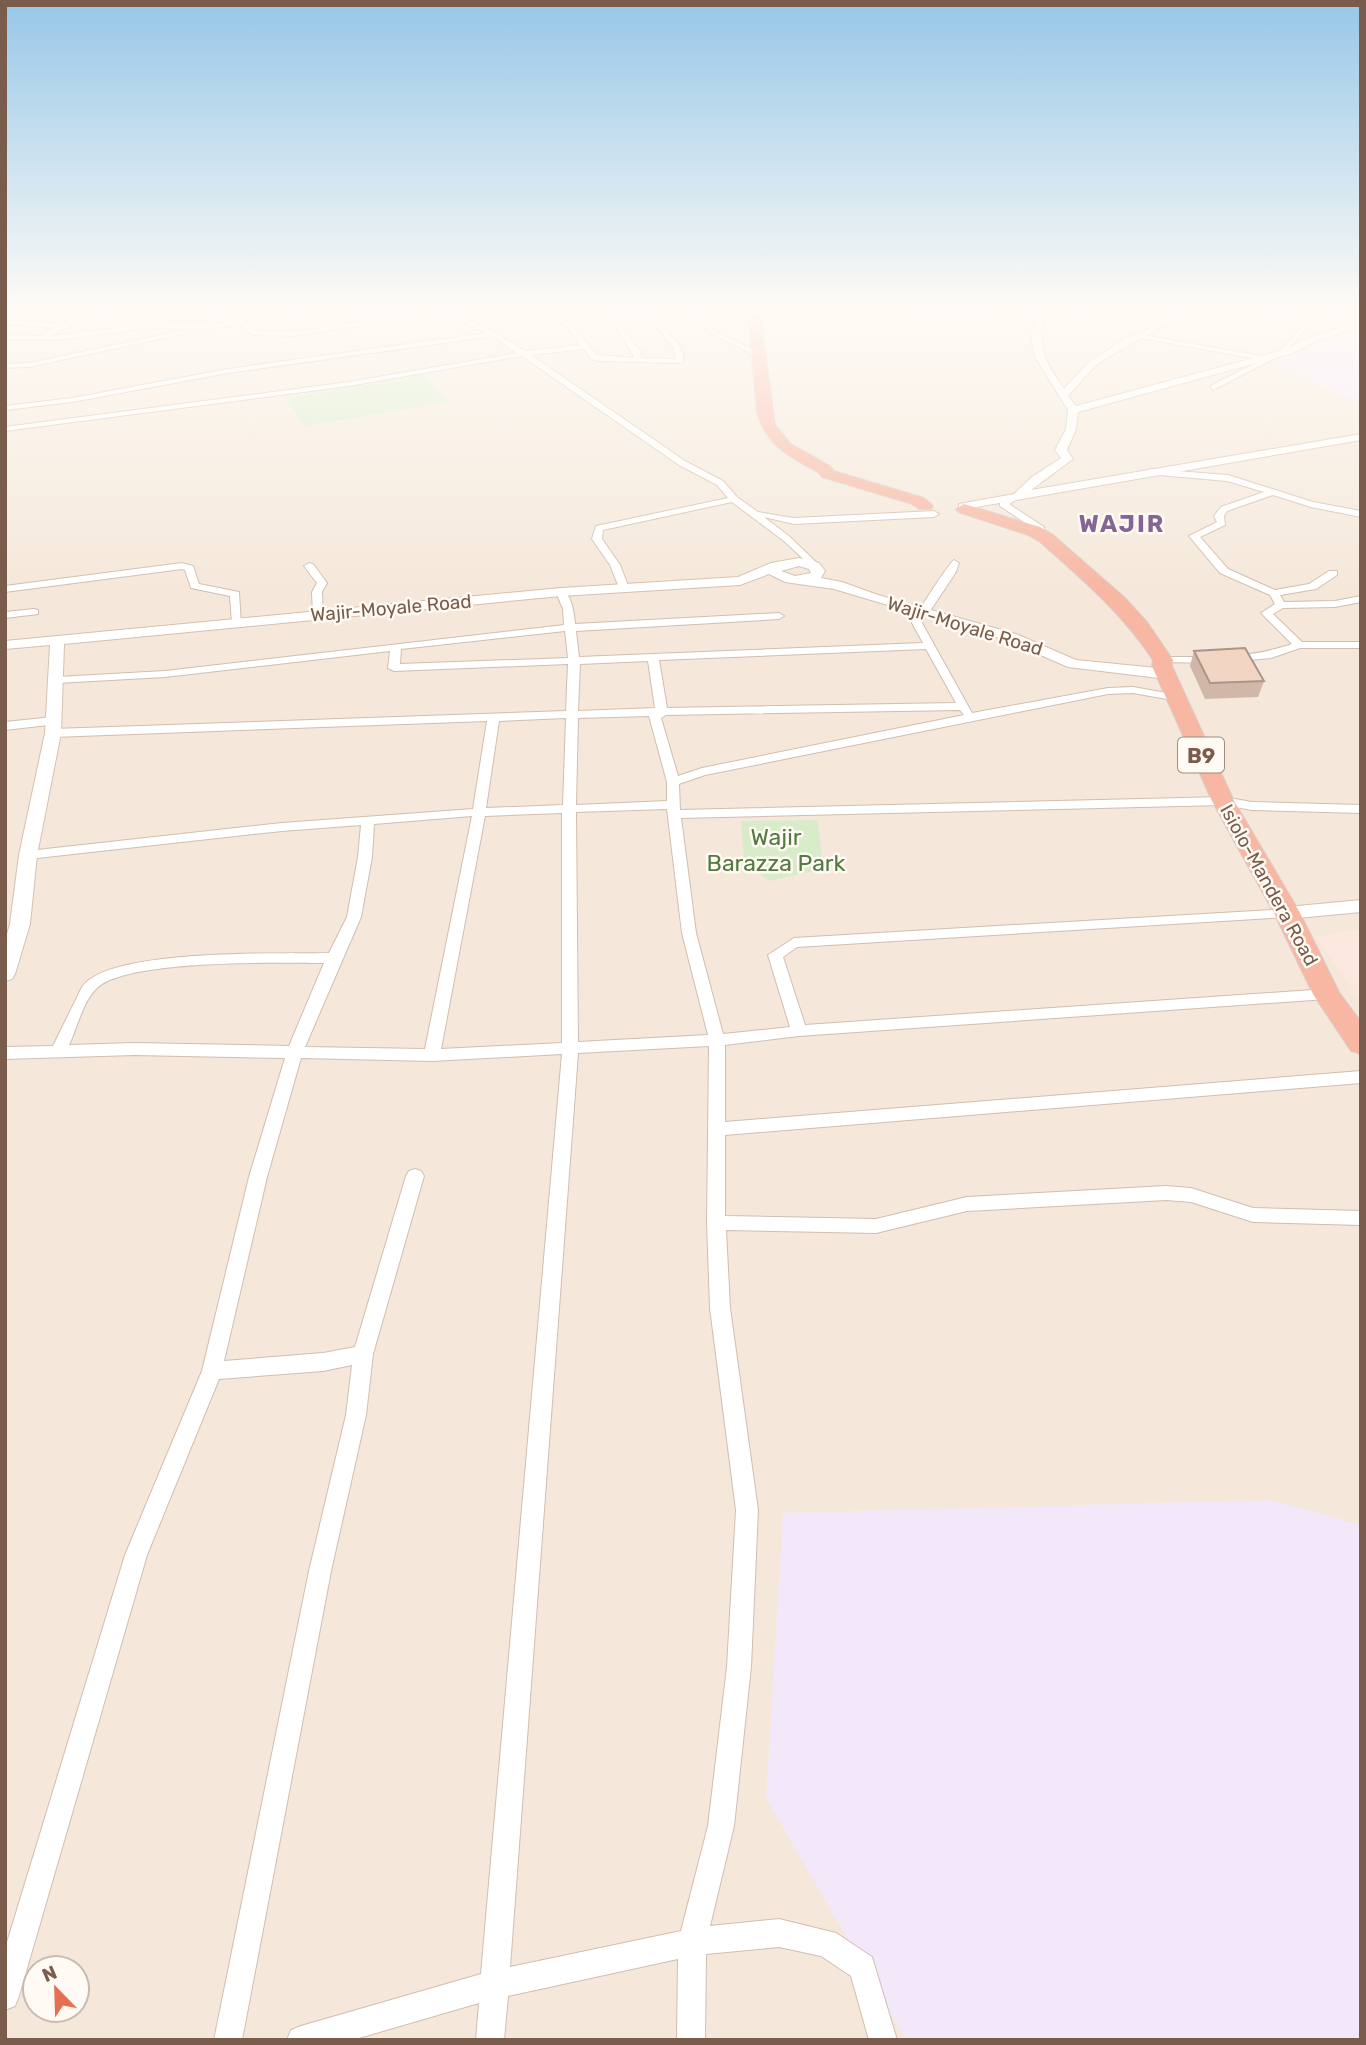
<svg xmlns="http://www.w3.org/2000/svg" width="1366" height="2045" viewBox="0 0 1366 2045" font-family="Rubik,sans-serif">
	<rect width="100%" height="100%" fill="#fdf6ec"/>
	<!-- residential -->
	<path fill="#f5e8da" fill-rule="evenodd" d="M5 305H1361V2040H5ZM35 1968H77V2010H35Z"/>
	<!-- commercial -->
	<path fill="#fde8e0" d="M1361 929V1001L1317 938 1338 932Z"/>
	<!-- education -->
	<path fill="#f3e8fa" d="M1361 336V404L1274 364 1318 343Z
		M1271 1500 1361 1525V2040H906L766 1798 783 1513Z"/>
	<!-- green -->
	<path fill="#d8ecc9" d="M424 376 448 402 305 426 286 398Z
		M818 820 823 869 770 881 744 863 741 821Z"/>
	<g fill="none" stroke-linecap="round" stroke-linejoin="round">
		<defs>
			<path id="street" d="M101 305H162L107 307 50 336 149 324 226 323 214 316 205 305H211L218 314 233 322 240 319 244 321 397 305H416L247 324 254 331 294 332 438 310 430 305H438L496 333 525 351 581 345 570 330 541 305H548L574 328 597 355 634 358C632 348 606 317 599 305H605L607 308 646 307 679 345 684 357 682 363 599 361 591 359 584 349 531 355 685 461 723 481 737 497 758 512 794 518 934 511 939 514 934 517 794 524 764 517 790 537 818 564V568L814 569 784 541 732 502 603 530 602 539 620 565 629 588 620 590 610 565 592 539 596 526 728 498 717 485 679 465 522 356 349 386 5 431V427L349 382 517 353 493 336 228 373 72 402 5 410V406L72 398 228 369 486 333 445 313 294 336 252 335 240 325 204 329 149 328 57 340 5 339V335L40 336 55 328 5 324V320L63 324ZM643 310 673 347 676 359 641 358 640 351 610 312Z
				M683 305H689L715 331 764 355 757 357 711 333Z
				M897 305 1076 314 1081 313 1085 306 1090 307 1086 316 1076 318 919 312Z
				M1122 305H1129L1122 311H1118Z
				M1291 305H1305L1230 318 1227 316Z
				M1337 305H1344L1302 333 1289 348 1293 349V353L1281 351 1298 331Z
				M185 330 187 333 29 367 5 368V364L29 363Z
				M1137 334 1267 357 1273 355 1277 357 1213 390 1210 386 1262 360 1135 337Z
				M1150 469 1228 475 1313 502 1361 511V517L1311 507 1273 495 1227 511 1224 516 1225 525 1200 537 1228 569 1275 590 1309 584 1329 571H1337V575L1316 589 1280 595 1284 602 1335 601 1361 596V602L1335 607 1283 608 1273 614 1302 642H1361V648H1300L1271 658 1218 663 1159 662V658L1163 657C1206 657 1250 659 1292 644L1261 613 1275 604 1270 595 1220 573 1189 536 1217 522 1214 516 1221 507 1264 492 1227 481 1147 474 1146 472Z
				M1015 494 1023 496 1009 504 1044 527V531L1031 533 1029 531 1033 528 1000 506V502Z
				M954 560 959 563 956 572 922 623 972 713 1108 688 1133 687 1178 695 1184 698 1178 701 1133 693 1108 694 705 775 679 784 680 810 1223 797 1252 802 1361 805V813L1252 810 1223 805 681 818 696 933 723 1034 790 1027 768 955 794 938 1287 909 1294 913 1287 917 797 947 783 957 805 1025 1327 989 1335 994 1327 999 799 1036 725 1045V1122L1361 1071V1083L725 1135V1216L876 1219 967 1197 1166 1186 1191 1188 1253 1208 1361 1211V1225L1253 1222 1191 1202 1166 1200 967 1211 876 1233 726 1230 730 1308 758 1510 751 1667 734 1826 710 1926 779 1919 836 1933 872 1957 897 2040H869L851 1976 821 1956 779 1947 706 1954 705 2040H677L678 1959 508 1996 504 2040H476L479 2003 352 2040H287L291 2030 301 2026 481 1974 562 1054 432 1061 301 1058 267 1177 224 1361 323 1353 355 1347 406 1176 409 1171 415 1169 421 1171 424 1176 373 1354 366 1415 331 1571 242 2040H214L309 1571 346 1415 352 1365 323 1371 219 1379 147 1555 19 1996 15 2006 5 2010V1949L125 1555 202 1371 249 1177 285 1058 134 1055 5 1059V1047L53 1046 82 987C109 948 280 954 329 953L347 917 358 857 361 825 282 831 28 859 21 855 28 851 282 823 473 809 487 721 53 737 47 733 53 729 566 711 568 664 394 671 388 668 390 651 165 677 57 683 51 680 57 677 165 671 564 625 563 609 556 592 561 589C572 595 574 612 575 624L779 613 784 616 779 619 576 631 579 657 923 643 912 623C917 613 949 563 954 560ZM565 631 568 658 400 664 401 649ZM926 649 956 703 667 708 659 660ZM648 661 655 708 578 711 580 664ZM960 710 964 715 702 768 678 776 661 718 666 715ZM649 716 667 782V801L576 805 578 718ZM566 718 563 805 486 808 499 721ZM667 809 682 933 708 1035 578 1042 576 812ZM562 813V1043L441 1049 485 816ZM472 816 425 1049 305 1047 361 917 372 857 374 824ZM324 963 289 1046 134 1043 69 1045C77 1028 83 1001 97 988 127 959 280 963 324 963ZM709 1046 707 1223 710 1308 736 1510 727 1667 708 1826 681 1931 510 1967 578 1053Z
				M182 563 193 566 199 584 239 592 241 625 232 623 230 596 191 588 185 570 182 569 5 592V586Z
				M309 563 313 564 327 583 322 592 323 614 318 617 313 614 312 592 317 583 304 566Z
				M34 609 38 610V614L5 618V612Z
				M53 717 59 721 57 724 5 730V722Z"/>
			<path id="secondary" d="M1029 305H1038L1047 315C1033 342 1048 366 1064 389L1089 362 1128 337 1148 330 1179 305H1188C1161 333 1129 342 1098 364 1087 373 1078 386 1068 396L1076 406 1287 349 1310 337 1361 321V327L1316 341 1293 353 1078 412 1076 429 1067 450 1073 459 1031 490 1361 434V440L959 510V504L1014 494 1032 477 1061 458 1055 450 1066 429 1068 410 1035 357 1031 336 1038 315Z
				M799 558 819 563 825 571 821 578 842 582 878 595 1016 634 1076 660 1167 669 1175 674 1167 679 1068 667 1006 640 834 589 785 582 769 574 740 585 561 596 64 644 61 733 37 855 30 924 15 974 12 979 5 981V941L10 924 19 855 45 733 50 645 5 649V641L561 588 738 577 771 563ZM799 566 809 569 811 573 795 576 781 571Z
				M1361 900V912L1287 919 1277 913 1287 907Z"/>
			<path id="highway" d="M747 305H759L775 425 791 444 830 466 834 471 924 498 933 506 931 509H919L912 504 822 477 818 472C789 457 766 445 757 412Z
				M964 504 1040 527 1052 534 1124 597 1147 622 1173 660 1172 666 1234 801 1300 913 1339 992 1361 1022V1054L1351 1051 1313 994 1274 913 1212 801 1152 666 1153 660C1122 613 1082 579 1040 542L1028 535 958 512 956 509Z"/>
		</defs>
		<!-- street casing -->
		<use href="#street" stroke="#d1beb0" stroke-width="2"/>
		<!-- secondary casing -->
		<use href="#secondary" stroke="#d6c0b0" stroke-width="2"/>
		<!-- highway casing -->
		<use href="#highway" stroke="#dad1cd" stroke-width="2"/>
		<!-- street -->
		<use href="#street" fill="#fff" fill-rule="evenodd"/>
		<!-- secondary -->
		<use href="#secondary" fill="#fff" fill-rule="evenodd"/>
		<!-- highway -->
		<use href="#highway" fill="#f7b7a3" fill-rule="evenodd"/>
	</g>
	<!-- wall -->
	<path fill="#d1b7a8" d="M1194 651 1264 681 1258 697 1205 699 1190 666Z"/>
	<!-- building -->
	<path fill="#f3d5c3" stroke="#aa9588" stroke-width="2" d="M1245 648 1264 681 1210 683 1194 651Z"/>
	<!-- sky -->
	<linearGradient id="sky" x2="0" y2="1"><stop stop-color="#97c7e8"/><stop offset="0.52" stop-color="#fefbf6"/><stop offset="1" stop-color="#fefbf6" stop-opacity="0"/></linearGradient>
	<rect width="1366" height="591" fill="url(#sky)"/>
	<g text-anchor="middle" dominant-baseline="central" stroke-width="5" stroke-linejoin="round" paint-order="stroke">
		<!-- far-street labels -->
		<g font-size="19" fill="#7a5c4d" stroke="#fffaf3">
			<text transform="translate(391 608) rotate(-5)">Wajir-Moyale Road</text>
			<text transform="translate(965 626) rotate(17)">Wajir-Moyale Road</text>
			<text transform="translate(1269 885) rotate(61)">Isiolo-Mandera Road</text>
		</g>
		<!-- shield labels -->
		<rect fill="#fffaf3" stroke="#a28b7f" stroke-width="2" x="1178" y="737.5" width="46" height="35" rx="5"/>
		<g font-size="21" font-weight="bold" fill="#7a5c4d">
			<text x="1201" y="755">B9</text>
		</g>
		<!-- park labels -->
		<g font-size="23" fill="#537a41" stroke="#fffaf3">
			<text x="776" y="837">Wajir<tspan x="776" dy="26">Barazza Park</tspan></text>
		</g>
		<!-- far-district labels -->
		<g font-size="24" font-weight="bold" letter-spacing="2" fill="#846695" stroke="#fffaf3">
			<text x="1122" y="524">WAJIR</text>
		</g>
	</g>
	<!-- border -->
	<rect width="1366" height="2045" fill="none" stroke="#7a5c4d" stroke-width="14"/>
	<!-- north arrow -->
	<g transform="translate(56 1989) rotate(337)"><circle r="33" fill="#fffaf3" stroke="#cabbb1" stroke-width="2"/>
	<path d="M0-5L12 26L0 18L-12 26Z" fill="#e76f51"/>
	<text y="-10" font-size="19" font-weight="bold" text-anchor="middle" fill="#7a5c4d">N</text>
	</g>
</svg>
